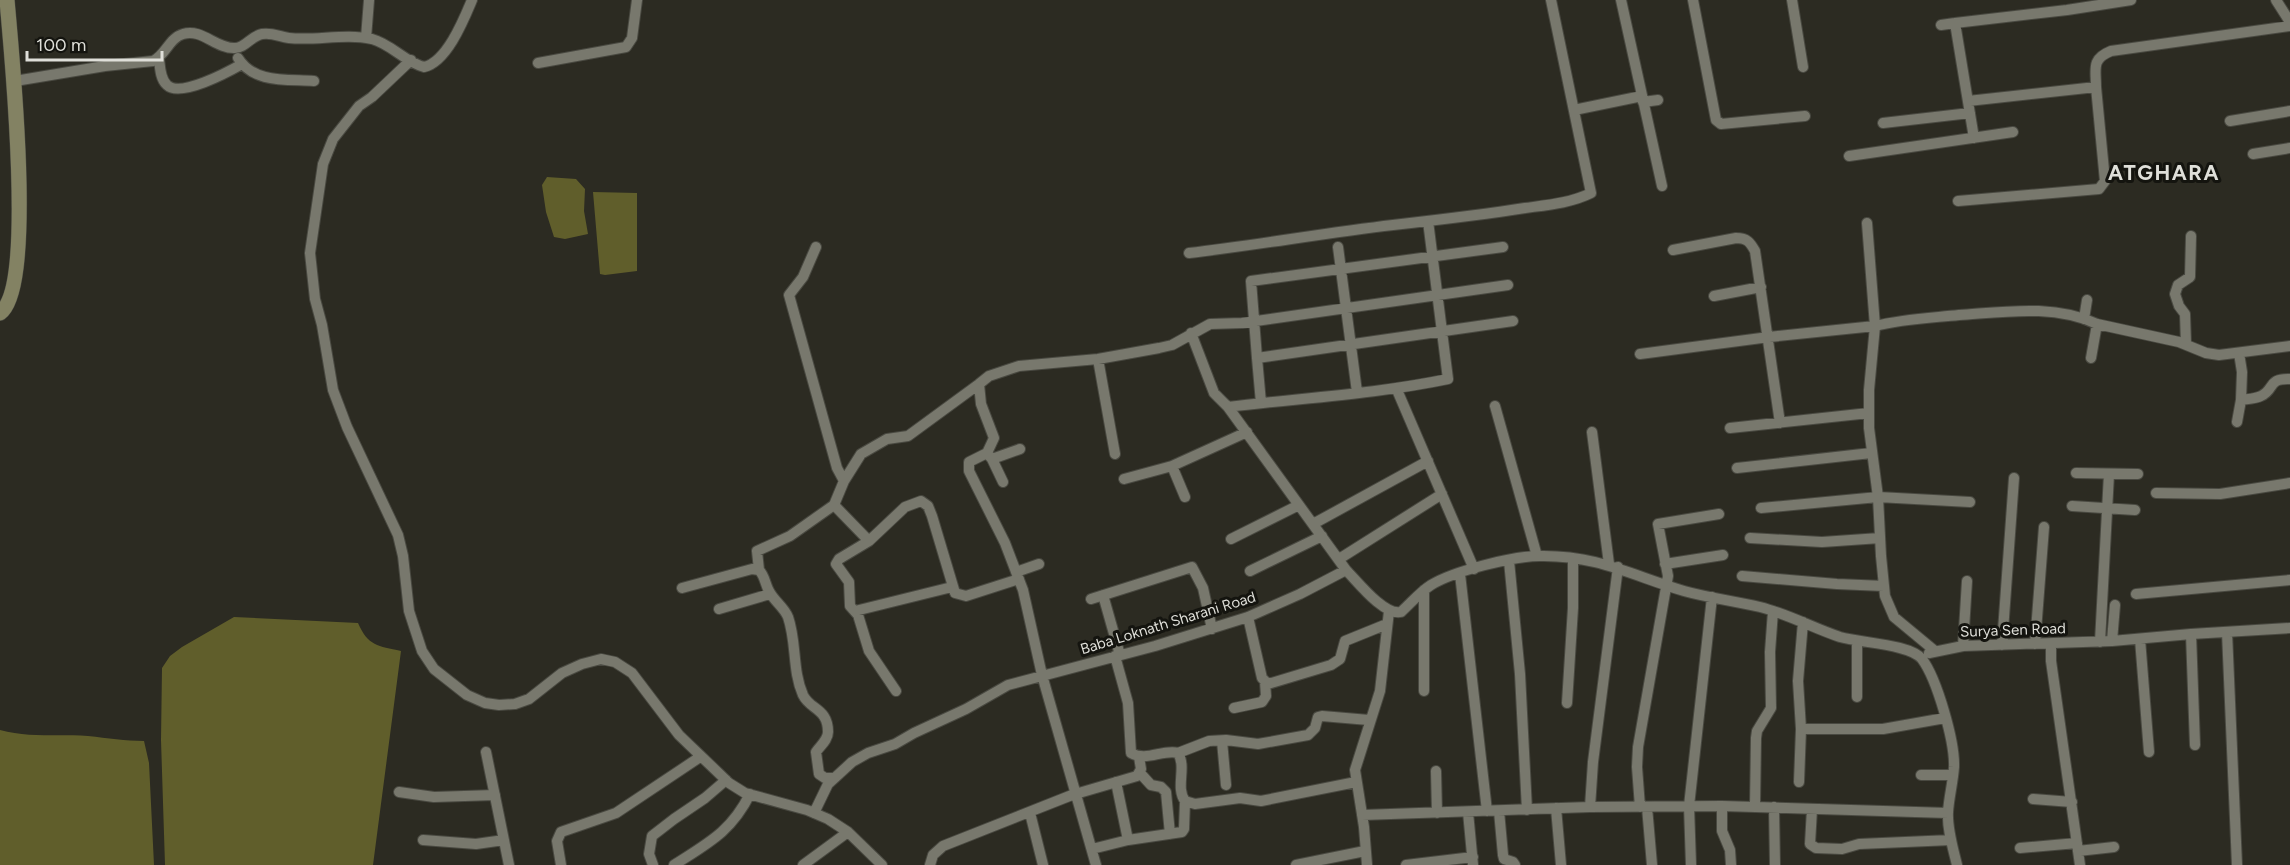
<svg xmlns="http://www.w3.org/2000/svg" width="2290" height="865" viewBox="0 0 2290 865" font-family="Figtree,sans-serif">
	<rect width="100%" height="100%" fill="#2c2b22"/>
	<!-- water -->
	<path fill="#605e2b" d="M547 177 576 179 585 189 584 211 588 234 565 239 554 237 546 212 542 185Z
		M593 192 637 193V271L605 275 600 274Z
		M234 617 358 623C368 646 378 646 401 651L373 865H165L161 740 162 668 170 656 182 647Z
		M0 730C29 738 58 734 88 736 108 738 125 741 144 741L149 763 154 865H0Z"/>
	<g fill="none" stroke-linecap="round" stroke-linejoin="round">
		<defs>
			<path id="minor" d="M1621 0 1662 186
				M1693 0 1716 120 1721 124 1805 116
				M1792 0 1803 67
				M2276 0 2290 22
				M1941 25 1955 23
				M366 38 369 0
				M159 58C160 67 160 79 167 85 180 98 228 72 242 64
				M238 58C254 84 288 79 314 81
				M411 60 372 97 359 106 333 139 323 164 310 253 315 299 322 325 333 390 347 427 398 535 403 556 409 611 422 651 434 669 467 695 485 703 499 705 515 704 529 699 562 673 582 664 601 659 615 662 632 673 679 735 729 783 745 793 807 810 828 819 848 832 882 865
				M538 63 626 47 632 38 637 0
				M15 81 105 66 153 61C166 55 169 38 183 34 202 28 216 49 235 48 245 48 251 36 262 34 272 32 280 37 289 38 316 41 345 33 372 39 391 44 405 62 424 67 447 62 464 19 472 0
				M1968 101 2096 87C2096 69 2091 59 2111 51L2290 26
				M1643 102 1658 100
				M1574 110 1642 96
				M2230 121 2290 111
				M1883 123 1970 113
				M1974 138 1955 23 2067 10 2131 0
				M2253 154 2290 148
				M1849 156 2013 132
				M1958 201 2099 189 2105 181 2096 87
				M816 247 803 277 789 295 837 468 844 481
				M1338 247 1357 392
				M1673 250 1736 238C1747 238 1750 242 1755 251L1780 423
				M1189 253C1257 245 1325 233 1393 225 1437 220 1481 215 1525 208 1547 205 1571 203 1591 193L1551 0
				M1714 296 1761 287
				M2084 319 2087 300
				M1191 333 1214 393 1228 407 1346 570C1357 581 1384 616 1401 612 1411 603 1420 592 1431 585 1454 571 1513 556 1540 556 1597 555 1633 576 1684 591 1709 598 1735 601 1760 607 1788 614 1813 628 1840 637 1860 643 1910 644 1922 659 1937 679 1955 742 1954 767 1953 782 1949 797 1948 812 1947 829 1953 848 1957 865
				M2186 344 2185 314 2179 306 2175 294 2178 285 2190 277 2191 236
				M2239 353 2242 372 2241 400C2247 399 2255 399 2261 396 2275 390 2267 378 2290 379
				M1640 354 1769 337 1875 326 1867 223
				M1257 358 1251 281 1503 247
				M2091 358 2097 324
				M1098 359 1115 454
				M1397 390 1474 569
				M1261 403 1257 358 1513 321
				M1495 406 1537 556
				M1228 407C1301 398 1376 394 1448 379L1428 221
				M2237 422 2241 400
				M1730 428 1869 413
				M1592 432 1609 564
				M987 453 992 459 1020 449
				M992 459 1003 482
				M1172 466 1185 497
				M1737 468 1871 453
				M2076 473 2138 474
				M1124 479 1172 466 1247 432
				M2156 493 2220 494 2290 483
				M834 505 869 541
				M2072 506 2135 510
				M1761 508 1878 497 1970 502
				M1313 524 1428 461
				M1750 538 1822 542 1880 538
				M1231 539 1299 505
				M1339 559 1442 494
				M1509 561 1520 674 1527 810
				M1665 564 1723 555
				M759 570 757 551 790 536 834 505 844 481 861 454 887 439 908 436 979 384
				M1250 571 1322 536
				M1016 572 1039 564
				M1460 574 1487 811
				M1742 576 1837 584 1884 586
				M682 588 752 569 759 570C765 576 765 584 769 591 774 601 784 607 788 617 797 643 792 670 803 695 810 710 828 708 828 732 828 740 820 746 816 752L819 774 825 778H834
				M2136 594 2290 580
				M1103 595 1120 655
				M1091 599 1192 567 1203 588 1212 629
				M719 609 770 594
				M855 611 952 587
				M1248 617 1262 678 1268 684 1331 665 1340 659 1345 641 1387 624
				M2227 632 2237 865
				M2191 634 2195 745
				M2140 639 2149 752
				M2112 641 2115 605
				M1857 642V697
				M2100 642 2109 474
				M2035 644 2044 527
				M2051 644V661L2080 865
				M2002 645 2014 478
				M1963 646 1967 581
				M1935 651 1894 617 1885 596 1881 556 1878 497 1869 428V390L1875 326C1903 319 1930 318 1959 315 2004 312 2054 304 2097 324L2179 342 2206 353 2219 355 2290 346
				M1929 653 1963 646 2112 641 2191 634 2290 628
				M1115 656 1128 703 1131 753C1146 762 1163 749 1178 753 1187 768 1175 787 1185 801L1195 804 1240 798 1261 801 1356 782
				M896 691 869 651 858 615 850 606 849 582 836 564 839 559 869 541 905 507 921 501 928 506 932 516 955 593 966 596 1019 579
				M1424 691V590
				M1567 703 1573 608V558
				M1234 708 1262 702 1266 696 1265 682
				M1801 729H1883L1945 718
				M1222 741 1226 785
				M486 752 509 865
				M1178 753 1209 741 1226 740 1258 744 1308 735 1315 728 1318 717 1322 716 1369 720
				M1436 771 1437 813
				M1140 773 1151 785 1161 787 1166 792 1170 834
				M1921 775H1953
				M1116 782 1128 840
				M1799 782 1801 729 1798 681 1803 622
				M399 792 434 797 495 795
				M2033 799 2072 802
				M1722 806V831L1730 850 1731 865
				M1590 807 1593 762 1618 567
				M1640 807 1637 767 1638 747 1668 576 1658 524 1719 514
				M1647 807 1652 865
				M1755 807 1756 738 1757 731 1771 708 1770 652 1773 611
				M1774 807 1775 865
				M1556 808 1561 865
				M1812 809 1810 844 1816 848 1842 849 1859 844 1951 840
				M1499 811 1503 855 1504 859 1513 862 1515 865
				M1468 812 1473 865
				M814 813 828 784 852 762 868 753 895 744 914 733 966 709 1008 685 1155 646 1248 617 1300 594 1346 570
				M1030 813 1043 865
				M1362 815 1590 807 1722 806 1948 813
				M423 840 476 844 504 840
				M2020 848 2077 843
				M1092 849 1128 840 1182 832 1184 829 1185 801
				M2078 851 2114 847
				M561 865 557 841 561 832 616 813 700 757
				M653 865 649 854 652 836 674 819 705 798 726 780
				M674 865C708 843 731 832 750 794
				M803 865 848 832
				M930 865 933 855 943 846 1072 795 1137 776 1141 769 1139 757
				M1096 865 1042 675 1023 590 1005 543 969 471V462L987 453 994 438 981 404 979 384 989 376 1019 366 1098 359 1159 348 1172 345 1210 324 1242 323 1508 285
				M1296 865 1365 851
				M1367 865 1364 827 1355 770 1380 691 1389 611
				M1406 865 1473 857
				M1691 865 1689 806 1712 597"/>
			<path id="secondary" d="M0 313C36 287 11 49 7 0"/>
		</defs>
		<!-- minor casing -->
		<use href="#minor" stroke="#494941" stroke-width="12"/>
		<!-- secondary casing -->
		<use href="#secondary" stroke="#494941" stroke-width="16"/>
		<!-- minor -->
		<use href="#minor" stroke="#78786d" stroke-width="10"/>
		<!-- secondary -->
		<use href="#secondary" stroke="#838263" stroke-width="15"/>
	</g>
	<g text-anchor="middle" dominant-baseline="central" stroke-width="6" stroke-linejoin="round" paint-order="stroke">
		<!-- street labels -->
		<g font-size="15" fill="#dfdfd9" stroke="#14140f">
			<text transform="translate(1168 623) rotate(-17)">Baba Loknath Sharani Road</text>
			<text transform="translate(2013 630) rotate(-2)">Surya Sen Road</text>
		</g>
		<!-- district labels -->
		<g font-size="21" font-weight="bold" letter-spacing="1.5" fill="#dfdfd9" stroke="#14140f">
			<text x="2164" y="172">ATGHARA</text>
		</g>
	</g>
	<!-- scale -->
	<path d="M27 51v9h135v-9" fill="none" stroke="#dfdfd9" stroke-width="3"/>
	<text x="36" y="51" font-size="18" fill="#dfdfd9" stroke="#14140f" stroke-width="4.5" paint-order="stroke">100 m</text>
</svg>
